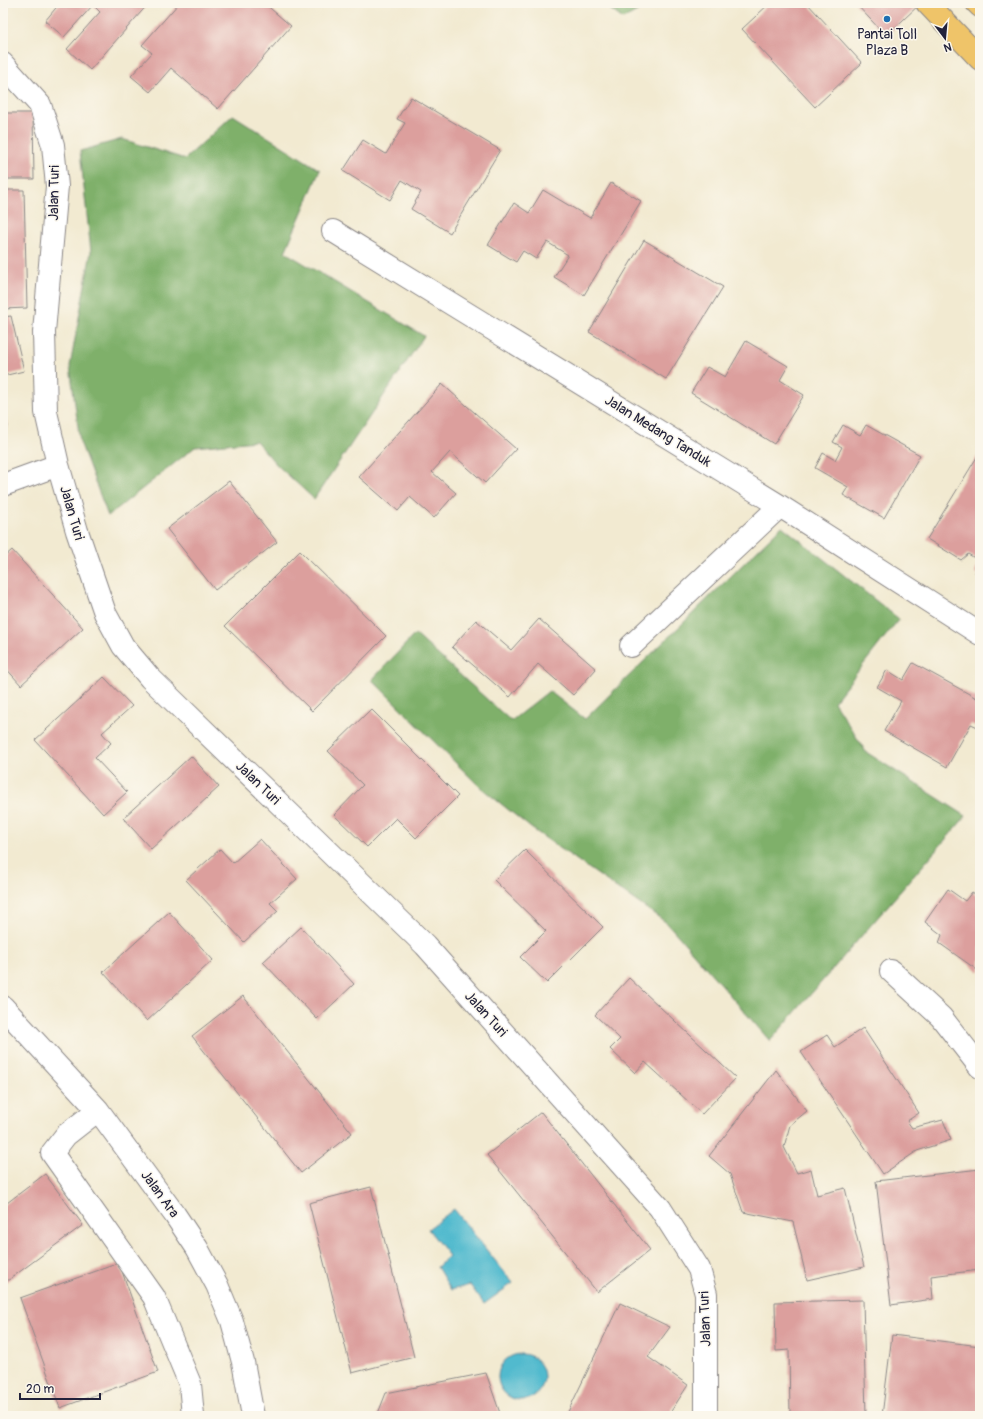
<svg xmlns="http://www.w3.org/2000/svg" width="983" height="1419" viewBox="0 0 983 1419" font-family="Pangolin,sans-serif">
	<rect width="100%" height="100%" fill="#fbf7ec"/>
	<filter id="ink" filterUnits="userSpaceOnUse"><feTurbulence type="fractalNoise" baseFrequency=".025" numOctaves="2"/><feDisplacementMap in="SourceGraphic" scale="8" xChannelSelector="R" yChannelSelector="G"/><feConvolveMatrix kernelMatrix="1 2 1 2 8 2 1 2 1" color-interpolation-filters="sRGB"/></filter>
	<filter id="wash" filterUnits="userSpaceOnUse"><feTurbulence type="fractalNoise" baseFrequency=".012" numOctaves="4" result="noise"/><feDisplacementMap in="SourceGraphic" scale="16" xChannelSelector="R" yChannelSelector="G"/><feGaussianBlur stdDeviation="0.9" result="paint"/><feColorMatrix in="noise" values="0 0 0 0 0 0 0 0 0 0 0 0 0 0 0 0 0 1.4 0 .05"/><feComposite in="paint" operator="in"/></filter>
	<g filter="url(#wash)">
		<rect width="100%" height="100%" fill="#f2ead1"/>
		<!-- forest -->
		<path fill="#7fb06b" stroke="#506953" d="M602 3H651L623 19Z
			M233 115 320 170 285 252 424 336 314 499 276 464 256 441 195 447 108 516 80 442 70 366 91 252 80 151 122 139 185 159Z
			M782 526 899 619 834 702 866 752 966 816 770 1041 667 923 531 828 479 786 372 680 415 634 511 721 549 691 585 719Z"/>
		<!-- water -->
		<path fill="#51bace" stroke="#3a6e84" d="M454 1209 513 1283 484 1304 470 1285 451 1290 437 1267 449 1256 428 1229Z
			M498 1377a23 23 0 1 1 46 0a23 23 0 1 1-46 0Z"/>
		<g id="blocks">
			<!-- building -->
			<path fill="#dc9f9d" d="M60 3H149L90 70 67 49 100 12 93 5 64 37 45 21Z
				M179 3H264L291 26 218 109 171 68 150 92 131 76 152 53 142 45Z
				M770 3H807L862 63 815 107 742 29Z
				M855 3H921L886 36Z
				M411 97 500 150 450 233 411 209 421 192 402 180 390 200 343 171 363 140 386 154 405 123 397 119Z
				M3 113H33L34 179H3Z
				M611 183 641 201 584 295 554 277 568 255 547 242 536 259 523 251 516 262 488 245 514 203 529 213 543 190 590 218Z
				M3 190H24L27 308 3 309Z
				M644 240 723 287 666 379 589 332Z
				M11 316 24 371 3 376V317Z
				M746 341 788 366 780 380 804 395 774 444 691 393 707 367 725 377Z
				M442 384 516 449 485 483 450 452 432 472 456 493 434 518 410 497 398 511 359 477Z
				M3 407 8 427 3 428Z
				M843 425 860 435 866 425 920 455 884 518 843 495 848 487 815 468 823 453 835 460 842 447 833 442Z
				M977 457 980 458V575L975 573 978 560 968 554 961 560 927 539Z
				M229 481 277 542 215 590 167 529Z
				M12 550 83 628 21 685 3 665V558Z
				M300 551 386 636 312 711 225 626Z
				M539 619 596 669 573 695 538 664 510 697 452 647 476 620 511 650Z
				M913 663 980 700V728L971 724 947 767 884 731 901 701 877 687 887 670 903 680Z
				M104 677 132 706 102 733 111 743 95 758 127 792 103 814 35 740Z
				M371 709 458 796 416 838 396 818 367 847 334 815 363 785 328 751Z
				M191 756 219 787 151 849 123 818Z
				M260 839 297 879 270 903 278 911 244 942 186 880 220 849 233 863Z
				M525 850 603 927 547 983 520 957 546 931 494 880Z
				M948 889 965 901 972 892 980 897V972L939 943 942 935 925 922Z
				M169 912 213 960 147 1021 103 972Z
				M301 927 354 984 317 1019 263 962Z
				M629 978 736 1078 702 1114 645 1062 635 1073 610 1049 620 1039 595 1015Z
				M243 996 352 1133 301 1173 192 1036Z
				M863 1028 919 1113 907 1121 912 1128 943 1120 951 1140 917 1151 883 1174 801 1052 827 1035 835 1047Z
				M776 1070 807 1111 790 1125 784 1147 797 1173 811 1169 817 1195 845 1188 864 1267 807 1280 793 1222 743 1212 730 1174 709 1156Z
				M541 1112 650 1250 597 1292 487 1155Z
				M980 1169V1270L931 1276 933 1299 891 1305 876 1181Z
				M45 1174 83 1225 3 1284V1206Z
				M371 1187 414 1357 352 1373 309 1203Z
				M119 1263 158 1372 60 1408 20 1298Z
				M863 1300 866 1416H790L789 1350 776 1351 775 1302Z
				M620 1303 670 1327 648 1357 688 1385 668 1416H566Z
				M892 1335 980 1346V1396L978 1416H882Z
				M486 1373 501 1416H377L386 1393Z"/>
		</g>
	</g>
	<g filter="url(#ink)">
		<use href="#blocks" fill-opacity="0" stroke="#8a8686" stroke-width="1"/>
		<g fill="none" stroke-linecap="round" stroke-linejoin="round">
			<defs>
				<path id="minor" d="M3 64 40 105 53 145 57 186 44 332 46 412 58 465 77 531 105 613 123 646 150 678 425 945 660 1208 699 1269 706 1294V1416
					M333 231 780 506 980 634
					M3 485 58 465
					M631 646 780 506
					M891 971 941 1017 980 1067
					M3 1007 98 1110 175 1215 197 1248 217 1285 232 1321 243 1362 253 1416
					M98 1110 66 1135 52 1153 154 1297 190 1384 193 1416"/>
				<path id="highway" d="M927 3 980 59
					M977 3 980 6"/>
			</defs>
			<!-- minor casing -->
			<use href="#minor" stroke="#8a8686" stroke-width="24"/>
			<!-- highway casing -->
			<use href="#highway" stroke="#8a8686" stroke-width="24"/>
			<!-- minor -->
			<use href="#minor" stroke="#fff" stroke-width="22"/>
			<!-- highway -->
			<use href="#highway" stroke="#efc469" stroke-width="22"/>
		</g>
	</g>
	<!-- markers -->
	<circle fill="#1f6fb2" stroke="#fbf7ec" stroke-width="1.5" cx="887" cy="19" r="4"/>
	<g text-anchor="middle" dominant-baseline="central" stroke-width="3" stroke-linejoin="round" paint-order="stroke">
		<!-- poi labels -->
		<g font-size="14" fill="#22223b" stroke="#fbf7ec">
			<text x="887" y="34">Pantai Toll<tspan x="887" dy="16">Plaza B</tspan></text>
		</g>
		<!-- street labels -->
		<g font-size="14" fill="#22223b" stroke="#fbf7ec">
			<text transform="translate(54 193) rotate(-89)">Jalan Turi</text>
			<text transform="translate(658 431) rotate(32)">Jalan Medang Tanduk</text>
			<text transform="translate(72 513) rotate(74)">Jalan Turi</text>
			<text transform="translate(258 783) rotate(44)">Jalan Turi</text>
			<text transform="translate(486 1014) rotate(48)">Jalan Turi</text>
			<text transform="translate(160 1194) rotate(54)">Jalan Ara</text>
			<text transform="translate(705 1319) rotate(-92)">Jalan Turi</text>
		</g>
	</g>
	<!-- margin -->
	<rect width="983" height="1419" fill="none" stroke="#fbf7ec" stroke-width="16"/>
	<!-- north arrow -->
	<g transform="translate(945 38) rotate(164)" stroke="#fbf7ec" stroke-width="3" paint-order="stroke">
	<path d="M0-3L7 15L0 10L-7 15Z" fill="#22223b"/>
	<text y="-6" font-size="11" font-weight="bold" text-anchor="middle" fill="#22223b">N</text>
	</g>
	<!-- scale -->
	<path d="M20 1393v6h80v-6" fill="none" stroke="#22223b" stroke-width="2"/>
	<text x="26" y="1393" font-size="12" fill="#22223b" stroke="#fbf7ec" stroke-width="3" paint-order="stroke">20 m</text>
</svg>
